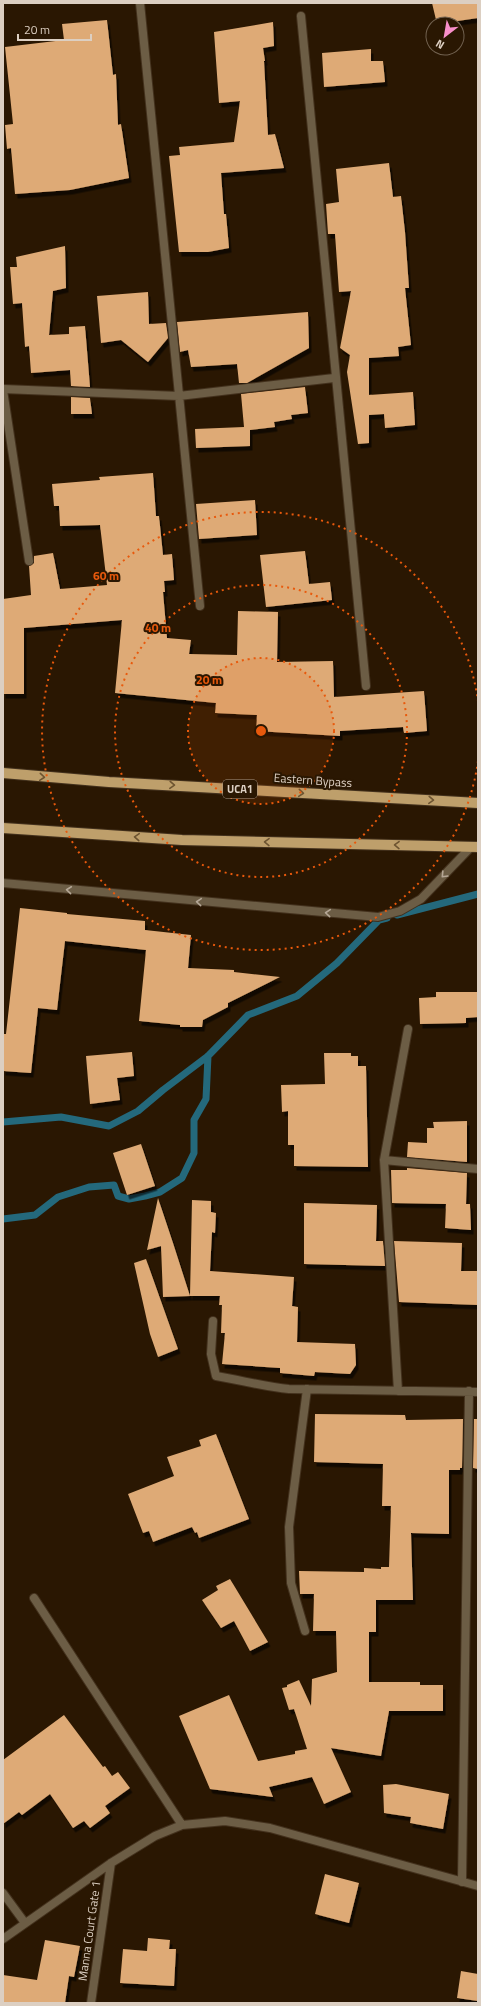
<svg xmlns="http://www.w3.org/2000/svg" width="481" height="2006" viewBox="0 0 481 2006" font-family="'Titillium Web',sans-serif">
	<defs>
		<filter id="shadow"><feDropShadow dx="2.5" dy="4.5" stdDeviation="0" flood-color="#0009"/></filter>
	</defs>
	<rect width="100%" height="100%" fill="#2a1702"/>
	<g fill="none" stroke-linecap="round" stroke-linejoin="round">
		<!-- stream -->
		<path stroke="#24697c" stroke-width="7" d="M397 915 478 894
			M3 1122 61 1117 109 1126 138 1111 163 1090 208 1056 248 1015 297 996 337 963 379 920 387 918
			M3 1219 35 1215 58 1197 89 1187 114 1185 118 1196 129 1199 145 1196 160 1192 182 1178 194 1153V1120L206 1099 208 1056"/>
	</g>
	<!-- building -->
	<path fill="#deaa76" filter="url(#shadow)" d="M432 3H478V18L437 24Z
		M107 20 113 75 116 74 118 125 121 124 129 178 70 190 15 194 11 148 7 149 5 125 13 124 5 47 64 40 62 24Z
		M273 22 274 46 263 48 265 61H264L268 135 275 134 284 168 221 173 224 214H226L229 248 208 252H179L169 156 180 155 179 147 234 142 240 101 219 103 214 32Z
		M371 49V61H383L385 82 324 87 322 53Z
		M389 163 393 197 401 196 405 232 409 288H405L411 345 398 347 399 356 369 358V395L413 392 415 425 385 428 384 414 369 415V443L358 444 347 372 350 355 340 348 351 291 339 292 335 234H328L326 204 339 202 336 169Z
		M65 246 66 288 53 291 49 335 69 334V327L85 326 90 387 71 386 70 370 31 373 29 346 25 347 22 303 13 304 10 267H17L16 257Z
		M148 292 149 324 166 323 168 338 148 362 121 340 101 343 97 296Z
		M308 312 309 348 247 383H239L237 364 191 367 188 350 180 352 177 322Z
		M305 387 308 413 291 415 292 419 274 422 275 427 250 430V446L196 448 195 429 244 427 241 394Z
		M71 397 90 398 92 414H71Z
		M153 473 156 516H159L163 555 172 554 174 580 164 581 165 592H163L167 638 191 640 189 654 237 655 238 611 278 612 277 662 333 661 334 697 424 691 427 731 404 733 403 727 340 731V736L256 731 257 715 215 713 216 703 115 693 122 620 24 628V694H3V599L31 595 29 566 34 563V556L53 553 60 589 107 585 100 525 60 526 59 506H54L52 484 100 480 99 477Z
		M255 500 257 535 199 539 196 504Z
		M305 551 309 584 330 582 332 600 266 607 260 555Z
		M20 908 67 913V914L145 921V930L191 935 188 968 234 970V972L280 977 228 1003V1007L203 1020 202 1027H180V1025L139 1021 146 950 65 941 57 1010 38 1008 31 1073 3 1071V1034H6Z
		M436 992H478V1017L466 1018V1023L420 1024 419 998 436 997Z
		M132 1052 134 1076 117 1078 120 1100 90 1104 86 1056Z
		M324 1053H351V1056H358V1066H366L368 1167 294 1166V1145H288V1111L282 1112 281 1085 325 1084Z
		M467 1121V1162L407 1157 408 1142 427 1143V1128H434L433 1122Z
		M141 1144 155 1186 127 1195 113 1153Z
		M407 1168 467 1173 466 1204H470L471 1230 445 1228 446 1204 392 1203 391 1170H407Z
		M158 1198 173 1243 190 1296 163 1297 161 1246 147 1250Z
		M192 1200 211 1201V1212L216 1213 215 1233 212 1232 210 1271 294 1277 292 1306 298 1307 297 1342 355 1344 356 1365 350 1374 315 1372 314 1376 280 1373V1368L222 1364 225 1333H221L222 1305H219L220 1296H190Z
		M304 1203 377 1205 376 1241H383L385 1266 304 1264Z
		M394 1241 462 1243 461 1271H478V1305L399 1302Z
		M146 1259 178 1349 158 1357 150 1334 134 1263Z
		M315 1414 405 1415 406 1420 463 1419 462 1468H460V1470H449V1534L411 1533 413 1600H376V1632H369V1682H420V1685H443V1711H389L381 1756 331 1748 351 1792 324 1804 312 1777 269 1787 273 1797 210 1789 179 1716 229 1695 258 1761 295 1754V1751L307 1749 294 1709 289 1710 282 1688 287 1687V1685L299 1680 311 1706 312 1679 337 1672 336 1631H313L314 1594H300L299 1571 364 1572V1568L381 1569V1567H389L391 1506H382L383 1464 314 1462Z
		M474 1419H478V1469L473 1468Z
		M216 1434 249 1519 199 1538 197 1532 195 1533 192 1527 153 1542 149 1531 143 1533 128 1494 174 1476 167 1457 201 1446 199 1440Z
		M230 1579 268 1642 250 1651 234 1621 221 1628 202 1600 218 1590 216 1586Z
		M64 1715 103 1767 105 1766 112 1776 118 1772 130 1788 105 1806 110 1813 90 1828 84 1821 73 1828 50 1794 22 1815 19 1812 3 1824V1760Z
		M396 1784 449 1794 443 1829 410 1823 411 1817 384 1813 383 1785Z
		M325 1874 359 1883 349 1923 315 1914Z
		M148 1938 170 1940 169 1949H176L174 1986 120 1983 123 1949 147 1951Z
		M45 1940 80 1946 74 1977 69 1976 65 2003H3V1975L37 1980Z
		M461 1971 478 1974V2001L457 1998Z"/>
	<g fill="none" stroke-linecap="round" stroke-linejoin="round">
		<defs>
			<path id="minor" d="M140 3 200 606
				M301 16 366 686
				M3 389 179 396 334 378
				M3 390 29 561
				M3 883 378 917 400 911 421 899 471 847
				M384 1160 478 1169
				M213 1321 211 1354 216 1376C241 1380 265 1387 289 1389L478 1392
				M398 1391 384 1160 408 1029
				M34 1598 182 1825
				M305 1631 291 1583 289 1527 307 1389
				M462 1882 469 1391
				M3 1893 25 1923
				M3 1939 111 1863 155 1836 182 1825 225 1821 270 1828 478 1886
				M91 2003 111 1863"/>
			<path id="primary" d="M3 773 109 782 478 803
				M3 828 182 840 478 847"/>
		</defs>
		<!-- minor casing -->
		<use href="#minor" stroke="#43311d" stroke-width="10"/>
		<!-- primary casing -->
		<use href="#primary" stroke="#43311d" stroke-width="12"/>
		<!-- minor -->
		<use href="#minor" stroke="#6c5d45" stroke-width="8"/>
		<!-- primary -->
		<use href="#primary" stroke="#be9f6b" stroke-width="10"/>
	</g>
	<!-- one-way arrows -->
	<defs><path id="oneway-chevron" d="M-2-3.5L2.5 0L-2 3.5" fill="none" stroke-width="1.6" stroke-linecap="round" stroke-linejoin="round"/></defs>
	<g stroke="#6d5431">
		<use href="#oneway-chevron" transform="translate(42 777) rotate(5)"/>
		<use href="#oneway-chevron" transform="translate(172 785) rotate(3)"/>
		<use href="#oneway-chevron" transform="translate(301 793) rotate(5)"/>
		<use href="#oneway-chevron" transform="translate(431 800) rotate(3)"/>
		<use href="#oneway-chevron" transform="translate(137 837) rotate(-176)"/>
		<use href="#oneway-chevron" transform="translate(267 842) rotate(-179)"/>
		<use href="#oneway-chevron" transform="translate(397 845) rotate(-179)"/>
	</g>
	<g stroke="#b5a796">
		<use href="#oneway-chevron" transform="translate(444 875) rotate(134)"/>
		<use href="#oneway-chevron" transform="translate(69 890) rotate(-174)"/>
		<use href="#oneway-chevron" transform="translate(199 902) rotate(-175)"/>
		<use href="#oneway-chevron" transform="translate(328 913) rotate(-175)"/>
	</g>
	<!-- distance rings -->
	<circle cx="261" cy="731" r="73" fill="#e8590c" fill-opacity=".12"/>
	<g fill="none" stroke="#e8590c" stroke-width="2" stroke-dasharray="2 4">
		<circle cx="261" cy="731" r="73"/>
		<circle cx="261" cy="731" r="146"/>
		<path d="M478 761A219 219 0 1 1 478 701"/>
	</g>
	<g text-anchor="middle" dominant-baseline="central" stroke-width="4" stroke-linejoin="round" paint-order="stroke">
		<!-- shield labels -->
		<rect fill="#2a1702" stroke="#a79888" stroke-width="1" x="223" y="780" width="34" height="18" rx="3"/>
		<g font-size="11" font-weight="bold" fill="#dccfc2">
			<text x="240" y="789">UCA1</text>
		</g>
		<!-- street labels -->
		<g font-size="12" fill="#dccfc2" stroke="#2a1702">
			<text transform="translate(313 780) rotate(4)">Eastern Bypass</text>
			<text transform="translate(89 1931) rotate(-82)">Manna Court Gate 1</text>
		</g>
	</g>
	<circle cx="261" cy="731" r="6" fill="#e8590c" stroke="#2a1702" stroke-width="2"/>
	<g font-size="12" text-anchor="middle" font-weight="bold" fill="#e8590c" stroke="#2a1702" stroke-width="4" stroke-linejoin="round" paint-order="stroke">
		<text x="106" y="580">60 m</text>
		<text x="158" y="632">40 m</text>
		<text x="209" y="684">20 m</text>
	</g>
	<!-- border -->
	<rect width="481" height="2006" fill="none" stroke="#dccfc2" stroke-width="8"/>
	<!-- north arrow -->
	<g transform="translate(445 36) rotate(211)"><circle r="19" fill="#2a1702" stroke="#71614f"/>
	<path d="M0-3L7 15L0 10L-7 15Z" fill="#f98fca"/>
	<text y="-6" font-size="11" font-weight="bold" text-anchor="middle" fill="#dccfc2">N</text>
	</g>
	<!-- scale -->
	<path d="M18 34v6h73v-6" fill="none" stroke="#dccfc2" stroke-width="2"/>
	<text x="24" y="34" font-size="12" fill="#dccfc2" stroke="#2a1702" stroke-width="3" paint-order="stroke">20 m</text>
</svg>
